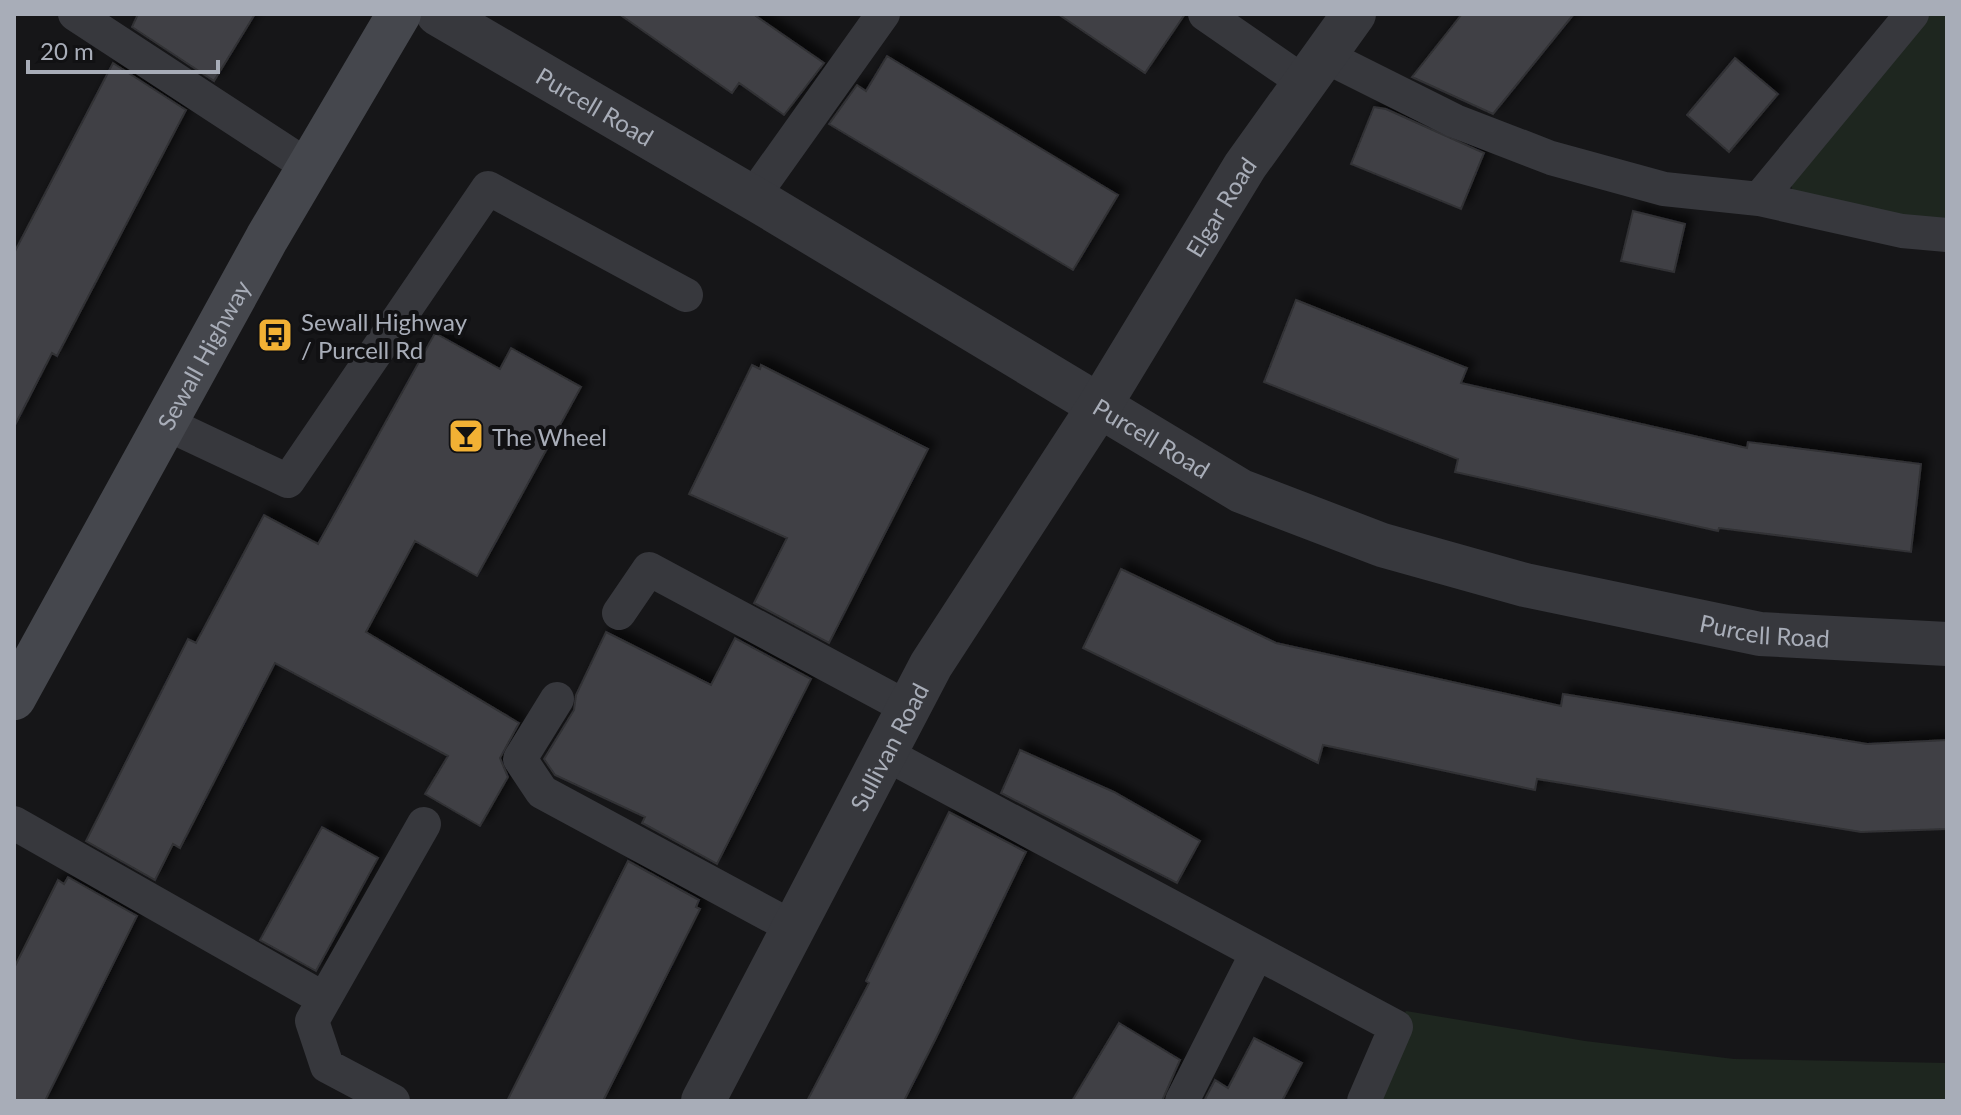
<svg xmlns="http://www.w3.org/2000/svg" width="1961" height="1115" viewBox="0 0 1961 1115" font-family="Lato,sans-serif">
	<defs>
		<filter id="shadow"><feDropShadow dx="7" dy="-7" stdDeviation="4" flood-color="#0009"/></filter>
	</defs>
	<rect width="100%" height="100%" fill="#161618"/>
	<!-- green -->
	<path fill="#1e261f" d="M1918 14H1947V226L1796 207 1789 175Z
		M1406 1011 1585 1041 1734 1059 1947 1063V1101H1358Z"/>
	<!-- building -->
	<path fill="#404145" stroke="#303034" stroke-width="2" filter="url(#shadow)" d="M138 14H255L214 81 132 27Z
		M619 14H753L824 63 784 115 739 83 732 93Z
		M1058 14H1185L1145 73Z
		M1462 14H1574L1493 114 1412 77Z
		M887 56 1118 195 1073 270 829 124 857 85 866 91Z
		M1735 58 1778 94 1729 152 1687 115Z
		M113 63 186 110 57 356 52 353 14 427V253Z
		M1374 107 1386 109 1484 153 1461 209 1351 164Z
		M1633 211 1685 224 1674 272 1621 261Z
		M1296 300 1467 368 1461 383 1747 448 1748 442 1921 464 1911 552 1719 528 1718 531 1455 472 1458 459 1264 382Z
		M435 333 500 369 511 348 581 387 477 576 415 541 366 632 519 723 500 758 508 777 480 826 425 794 448 756 275 663 180 848 173 844 155 880 86 841 188 639 196 643 264 515 318 544Z
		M752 365 760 369 761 365 928 449 829 643 754 603 787 538 689 494Z
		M1121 569 1276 643 1561 706 1563 694 1867 744 1947 740V829L1861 832 1537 779 1535 790 1323 745 1318 763 1083 648Z
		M606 632 711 685 735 638 811 679 717 864 646 825 642 823 645 817 555 775 544 759 574 710 576 695Z
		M1020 750 1114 792 1200 841 1177 883 1001 793Z
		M949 812 1026 852 936 1038 904 1101H807L869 983 866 981Z
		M322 827 378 858 316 971 260 940Z
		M628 861 699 900 696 907 700 909 603 1101H507Z
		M68 877 137 916 45 1101H14V968L58 880 64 884Z
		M1119 1023 1180 1060 1162 1101H1072Z
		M1254 1038 1302 1063 1282 1101H1204L1215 1080 1228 1088Z"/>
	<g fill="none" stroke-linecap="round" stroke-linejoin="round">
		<!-- lane -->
		<path stroke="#37383d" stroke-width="34" d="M75 14 309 167
			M1205 14 1305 83
			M1325 56 1455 121 1551 158 1664 189 1759 199 1912 14
			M752 198 883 14
			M1759 199 1902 231 1947 235
			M165 423 288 481 488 188 686 295
			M619 613 649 569 908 708
			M557 699 520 759 542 792 792 927
			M884 753 1396 1027 1364 1101
			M14 823 324 999
			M393 1101 327 1066 312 1021 424 824
			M1182 1101 1257 953"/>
		<!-- street -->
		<g stroke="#37383d" stroke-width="44">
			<path id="s1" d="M438 14 762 203 1241 491 1382 545 1525 585 1760 634 1947 644"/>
			<path id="s2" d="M703 1101 931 665 1098 408 1245 166 1354 14"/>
		</g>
		<!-- secondary -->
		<path stroke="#45474d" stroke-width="44" id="s3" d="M14 698 267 238 399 14"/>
	</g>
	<!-- icons -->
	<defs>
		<symbol id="bus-square" viewBox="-11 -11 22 22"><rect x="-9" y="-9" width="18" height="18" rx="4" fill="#f2b134" stroke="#111113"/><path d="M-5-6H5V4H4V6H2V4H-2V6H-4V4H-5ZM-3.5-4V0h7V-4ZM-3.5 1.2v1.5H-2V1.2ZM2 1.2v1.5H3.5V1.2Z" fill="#111"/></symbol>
		<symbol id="bar-square" viewBox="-11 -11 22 22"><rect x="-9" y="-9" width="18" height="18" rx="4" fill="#f2b134" stroke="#111113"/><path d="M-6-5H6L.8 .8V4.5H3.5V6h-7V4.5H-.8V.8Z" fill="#111"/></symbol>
	</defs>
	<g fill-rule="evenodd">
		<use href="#bus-square" x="255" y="315" width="40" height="40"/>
		<use href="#bar-square" x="446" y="416" width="40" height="40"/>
	</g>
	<g text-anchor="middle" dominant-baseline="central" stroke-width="8" stroke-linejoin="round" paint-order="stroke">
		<!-- street labels -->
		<g font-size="24" fill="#a8adb8" stroke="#111113">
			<text stroke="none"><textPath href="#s1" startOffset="182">Purcell Road</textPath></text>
			<text stroke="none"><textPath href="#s2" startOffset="1034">Elgar Road</textPath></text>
			<text stroke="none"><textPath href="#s3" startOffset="392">Sewall Highway</textPath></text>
			<text stroke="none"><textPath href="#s1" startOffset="830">Purcell Road</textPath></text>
			<text stroke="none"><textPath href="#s1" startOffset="1478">Purcell Road</textPath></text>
			<text stroke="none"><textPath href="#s2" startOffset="400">Sullivan Road</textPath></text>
		</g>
		<!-- poi labels -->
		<g font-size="24" fill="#a8adb8" stroke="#111113" text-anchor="start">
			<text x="301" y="321">Sewall Highway<tspan x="301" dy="28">/ Purcell Rd</tspan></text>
			<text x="492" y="436">The Wheel</text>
		</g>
	</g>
	<!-- border -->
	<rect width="1961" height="1115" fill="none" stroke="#a8adb8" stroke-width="32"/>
	<!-- scale -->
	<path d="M28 60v12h190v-12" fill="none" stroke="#a8adb8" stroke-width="4"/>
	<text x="40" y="60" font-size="24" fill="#a8adb8" stroke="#111113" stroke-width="6" paint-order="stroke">20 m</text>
</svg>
